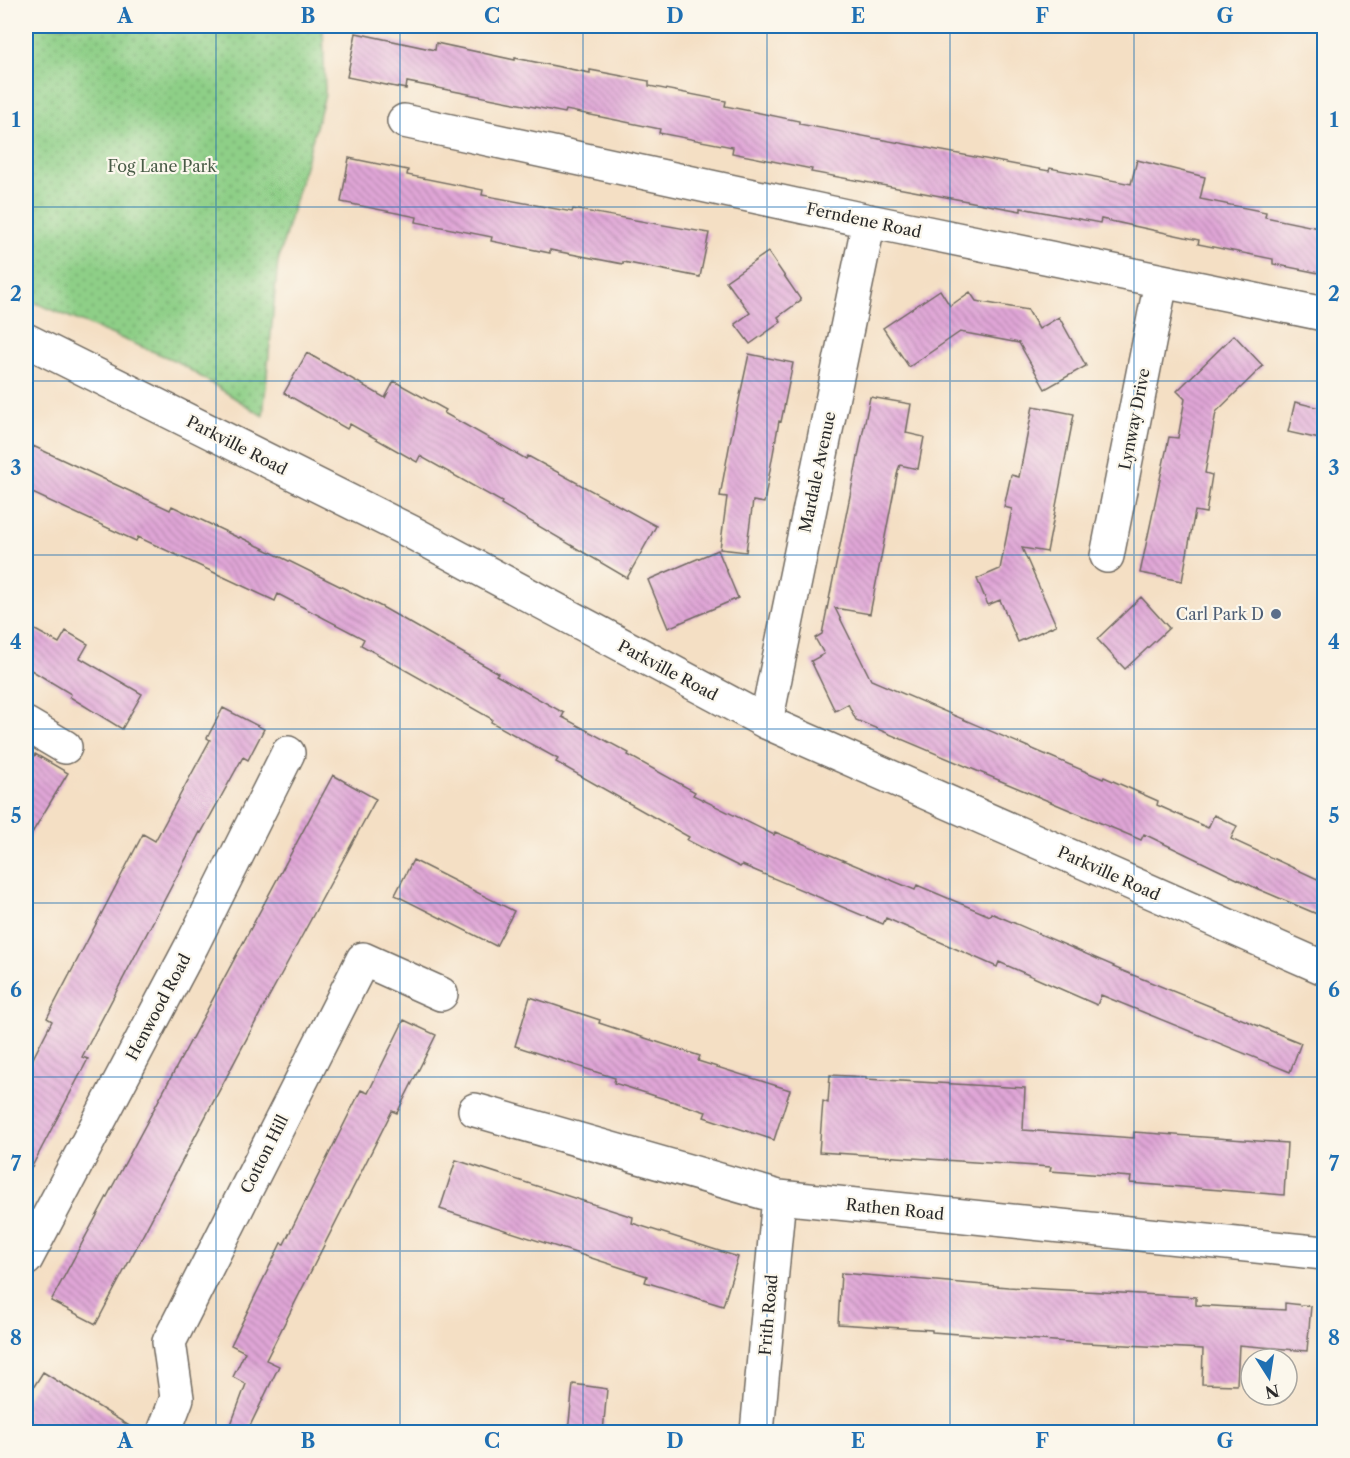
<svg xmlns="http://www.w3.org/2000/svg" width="1350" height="1458" viewBox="0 0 1350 1458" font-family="'Libre Caslon Text',serif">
	<defs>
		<pattern id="park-dots" width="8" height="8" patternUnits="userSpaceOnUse" patternTransform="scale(1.5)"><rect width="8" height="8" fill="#8ecf87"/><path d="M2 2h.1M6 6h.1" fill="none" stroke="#74a86f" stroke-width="1.8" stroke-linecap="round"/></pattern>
		<pattern id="building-back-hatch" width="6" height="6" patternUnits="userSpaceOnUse" patternTransform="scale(1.5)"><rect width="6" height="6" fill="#e0a6d7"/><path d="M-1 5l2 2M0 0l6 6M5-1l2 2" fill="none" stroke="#b687af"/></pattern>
	</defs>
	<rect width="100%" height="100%" fill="#fbf7ec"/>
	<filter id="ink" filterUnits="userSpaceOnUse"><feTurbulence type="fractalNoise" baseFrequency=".0167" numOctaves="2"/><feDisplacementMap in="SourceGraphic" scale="12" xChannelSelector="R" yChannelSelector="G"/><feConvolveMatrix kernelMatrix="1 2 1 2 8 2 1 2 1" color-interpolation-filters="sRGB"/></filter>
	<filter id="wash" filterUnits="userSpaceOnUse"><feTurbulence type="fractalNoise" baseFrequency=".008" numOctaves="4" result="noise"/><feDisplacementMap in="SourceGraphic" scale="24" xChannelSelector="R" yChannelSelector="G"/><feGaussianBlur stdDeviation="1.35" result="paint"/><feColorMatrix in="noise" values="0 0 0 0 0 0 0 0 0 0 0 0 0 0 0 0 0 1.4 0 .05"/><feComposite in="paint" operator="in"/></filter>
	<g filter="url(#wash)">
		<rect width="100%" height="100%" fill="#f4dfc4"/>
		<!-- park -->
		<path fill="url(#park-dots)" stroke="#5c7d59" stroke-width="1.5" d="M26 26H323L325 95 278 261 263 416 176 361 26 299Z"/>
		<g id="blocks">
			<!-- building -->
			<path fill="url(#building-back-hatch)" d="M356 33 435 50 436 43 515 60V58L590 73V70L649 81V86L726 101 725 106 799 121V124L1049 171 1050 168 1131 184 1137 160 1205 177 1200 199 1266 212 1265 217 1324 229V274L1273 264V259L1198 244 1199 240 1101 219 1100 223 1021 208V211L811 172 812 169 732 153 733 147 659 133 660 129 611 119 566 110 565 113 407 82 406 89 347 77Z
				M349 158 408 170 407 175 483 190 482 195 572 212 573 209 709 233 700 277 623 262V264L550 250V253L491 241 492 237 416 222 417 217 341 202Z
				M768 252 801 300 778 317 781 322 750 344 735 324 750 313 726 281Z
				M940 290 950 306 970 292 976 301 1028 310 1039 329 1059 317 1086 366 1045 389 1019 343 960 332 909 367 883 328Z
				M1234 335 1263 366 1216 412 1205 473 1212 475 1206 513 1195 511 1182 581 1140 573 1169 437 1178 438 1185 399 1177 391Z
				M307 353 385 398 394 381 446 410 444 413 526 459 528 456 656 526 627 578 501 504 502 502 420 456 417 462 350 424 347 429 284 393Z
				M749 354 793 363 781 422 779 421 764 503 753 501 746 552 720 549 727 497 720 496 731 437Z
				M870 397 911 404 906 433 924 437 918 469 900 465 898 470 870 614 835 608 871 680 1103 779 1104 777 1158 801 1157 805 1208 828 1214 815 1237 826 1231 839 1324 882V917L1258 889 1144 834 1141 840 856 720 848 704 835 711 811 661 824 654 815 638 822 634Z
				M1295 402 1324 409V440L1288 432Z
				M1033 406 1074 414 1047 552 1022 548 1056 625 1018 642 1000 600 988 605 977 579 1000 569 1012 509 1004 507 1011 475 1019 477Z
				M33 446 170 510 172 506 239 538 240 537 382 607 498 673 496 675 564 713 562 717 629 753 628 755 695 792 693 795 774 835 775 832 915 890 917 885 990 916 991 913 1114 966 1113 967 1301 1043 1290 1072 1101 995 1097 1005 999 962 997 967 886 918 883 924 742 865 740 867 714 854 687 840 689 837 556 762 558 759 491 722 492 719 361 645 364 639 278 594 275 601 138 537 136 541 26 490V460Z
				M718 550 738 598 668 628 648 580Z
				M1141 597 1169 628 1125 669 1097 639Z
				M26 625 59 643 66 631 88 644 80 658 142 694 122 729 70 697 71 694 26 667Z
				M223 708 264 729 248 760 243 757 201 833 200 832 82 1057 88 1059 26 1178V1072L52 1021 47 1018 143 834 155 841 210 740 207 738Z
				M35 754 68 773 26 843V770Z
				M333 775 376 799 265 1004 96 1324 51 1301Z
				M413 860 514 911 496 946 395 895Z
				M530 997 600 1020 599 1023 700 1056 698 1061 790 1090 774 1140 704 1117 706 1112 614 1083 615 1078 515 1046Z
				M404 1020 436 1035 397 1113 392 1111 266 1360 279 1366 247 1432H242L230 1427 246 1384 233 1377 245 1352 231 1345 281 1243 284 1244 361 1090 368 1093Z
				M830 1075 866 1077V1079L1025 1088 1023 1130 1134 1138V1132L1287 1143 1284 1195 1130 1183 1131 1177 1050 1171 1051 1167 819 1152 823 1101 828 1103Z
				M456 1160 633 1217 632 1223 738 1257 723 1306 645 1282 647 1276 440 1209Z
				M841 1273 1008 1287 1196 1297V1305L1285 1310V1303L1311 1306 1307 1351 1239 1345 1237 1385 1202 1384 1203 1349 1068 1342 932 1332V1330L838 1324Z
				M43 1372 139 1432H26V1399Z
				M573 1384 607 1389 603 1432H568Z"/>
		</g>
	</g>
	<g filter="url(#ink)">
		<use href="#blocks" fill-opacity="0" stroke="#716a61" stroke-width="1.5"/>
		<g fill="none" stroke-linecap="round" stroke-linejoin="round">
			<defs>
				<path id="minor" d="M404 121 869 221 1324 314
					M26 340 411 532 766 722 1324 968
					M1107 556 1161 282
					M766 722 869 221
					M26 724 65 747
					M475 1110 779 1197 1324 1253
					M26 1259 192 945 288 753
					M164 1432 177 1398 169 1342 363 959 441 994
					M757 1432 779 1197"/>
			</defs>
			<!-- minor casing -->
			<use href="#minor" stroke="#716a61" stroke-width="36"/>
			<!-- minor -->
			<use href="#minor" stroke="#fff" stroke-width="33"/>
		</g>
	</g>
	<!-- grid -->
	<path fill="none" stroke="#1f6fb2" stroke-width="1.5" stroke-opacity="0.55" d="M216 26V1432M400 26V1432M583 26V1432M767 26V1432M950 26V1432M1134 26V1432M26 207H1324M26 381H1324M26 555H1324M26 729H1324M26 903H1324M26 1077H1324M26 1251H1324"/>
	<!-- markers -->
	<circle fill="#5c6f8a" stroke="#fbf7ec" stroke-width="2" cx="1276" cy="614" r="6"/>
	<g text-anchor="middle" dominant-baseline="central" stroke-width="4.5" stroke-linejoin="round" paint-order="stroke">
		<!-- park labels -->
		<g font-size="16" fill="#495c47" stroke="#fbf7ec">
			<text x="162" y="166">Fog Lane Park</text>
		</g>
		<!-- street labels -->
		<g font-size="16" fill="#2b2b2b" stroke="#fbf7ec">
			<text transform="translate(864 220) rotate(12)">Ferndene Road</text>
			<text transform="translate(1134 419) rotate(-79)">Lynway Drive</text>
			<text transform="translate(237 445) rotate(27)">Parkville Road</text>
			<text transform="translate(817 472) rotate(-78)">Mardale Avenue</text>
			<text transform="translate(668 670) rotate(28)">Parkville Road</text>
			<text transform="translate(1109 873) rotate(24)">Parkville Road</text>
			<text transform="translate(158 1007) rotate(-62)">Henwood Road</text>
			<text transform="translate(264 1154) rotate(-63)">Cotton Hill</text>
			<text transform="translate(895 1209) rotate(6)">Rathen Road</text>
			<text transform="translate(768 1315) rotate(-85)">Frith Road</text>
		</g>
		<!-- service labels -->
		<g font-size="16" fill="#4e5e75" stroke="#fbf7ec" text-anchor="end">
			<text x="1264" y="614">Carl Park D</text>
		</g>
	</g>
	<!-- margin -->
	<rect width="1350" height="1458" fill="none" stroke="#fbf7ec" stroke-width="66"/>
	<!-- north arrow -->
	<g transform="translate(1269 1377) rotate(168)"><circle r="28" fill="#fbf7ec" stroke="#a8a59f" stroke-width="1.5"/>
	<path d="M0-4.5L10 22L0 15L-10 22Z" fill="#1f6fb2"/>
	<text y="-9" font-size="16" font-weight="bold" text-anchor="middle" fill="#2b2b2b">N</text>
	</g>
	<rect x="33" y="33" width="1284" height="1392" fill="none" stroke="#1f6fb2" stroke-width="2"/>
	<g font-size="20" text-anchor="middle" font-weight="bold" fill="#1f6fb2">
		<text x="125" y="23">A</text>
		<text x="308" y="23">B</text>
		<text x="492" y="23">C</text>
		<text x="675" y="23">D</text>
		<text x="858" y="23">E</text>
		<text x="1042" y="23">F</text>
		<text x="1225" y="23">G</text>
		<text x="16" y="127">1</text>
		<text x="1334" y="127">1</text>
		<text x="16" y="301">2</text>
		<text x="1334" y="301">2</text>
		<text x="16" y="475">3</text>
		<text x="1334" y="475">3</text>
		<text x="16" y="649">4</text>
		<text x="1334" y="649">4</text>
		<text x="16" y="823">5</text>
		<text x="1334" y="823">5</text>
		<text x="16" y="997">6</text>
		<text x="1334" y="997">6</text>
		<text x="16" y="1171">7</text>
		<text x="1334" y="1171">7</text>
		<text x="16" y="1345">8</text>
		<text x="1334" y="1345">8</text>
		<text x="125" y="1448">A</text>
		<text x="308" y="1448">B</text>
		<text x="492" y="1448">C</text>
		<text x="675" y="1448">D</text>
		<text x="858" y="1448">E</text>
		<text x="1042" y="1448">F</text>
		<text x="1225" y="1448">G</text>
	</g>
</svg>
